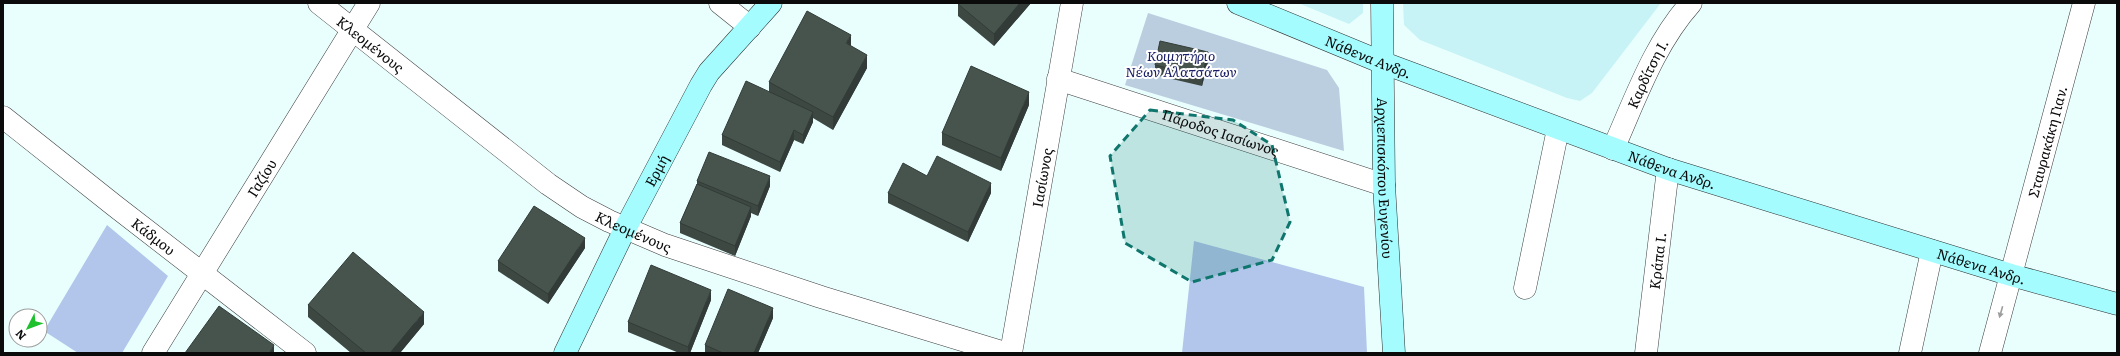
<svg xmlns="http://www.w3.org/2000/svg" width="2120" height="356" viewBox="0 0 2120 356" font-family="Literata,serif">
	<rect width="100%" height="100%" fill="#e9fffe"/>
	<!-- farmland -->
	<path fill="#c8f3f6" d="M1298 3H1363V13L1349 24Z
		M1403 3H1661L1592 93 1580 101 1567 98 1420 40 1404 25Z"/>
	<!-- green -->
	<path fill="#b1c6ea" d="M107 225 168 276 122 353H78L44 331Z
		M1194 241 1364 287 1367 353H1182Z"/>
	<!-- cemetery -->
	<path fill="#bacee0" d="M1148 13 1327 70 1339 88 1344 151 1125 85Z"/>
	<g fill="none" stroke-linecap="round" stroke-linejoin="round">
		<defs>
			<g id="street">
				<path id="s1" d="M319 3 548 184 582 207 609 221 665 245 821 297 1005 353"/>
				<path d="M720 3 750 27"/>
				<path id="s2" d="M1058 79 1384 185"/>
				<path id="s3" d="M3 117 115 206 305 353"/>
				<path id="s4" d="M1613 149C1635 100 1654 44 1691 3"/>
				<path d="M1525 288 1558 129"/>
				<path id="s5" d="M153 353 369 3"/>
				<path id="s6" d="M1011 353 1072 3"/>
				<path id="s7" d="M1646 353 1668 169"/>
				<path d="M1910 353 1932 251"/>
				<path id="s8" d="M1990 353 2084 3"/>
			</g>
			<g id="secondary">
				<path id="s9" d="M1238 3 1381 62 1668 169 2011 275 2117 304"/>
				<path id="s10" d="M1382 3 1384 185 1394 353"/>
				<path id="s11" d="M565 353 625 229 701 85 709 72 771 3"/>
			</g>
		</defs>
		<!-- street casing -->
		<use href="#street" stroke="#3e3e3e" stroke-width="23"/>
		<!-- secondary casing -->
		<use href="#secondary" stroke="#2d2d2d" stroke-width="23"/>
		<!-- street -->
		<use href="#street" stroke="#fff" stroke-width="22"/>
		<!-- secondary -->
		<use href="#secondary" stroke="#a4fcff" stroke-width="22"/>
	</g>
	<!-- wall -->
	<path fill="#3d4843" d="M959 3H1031L994 46 958 16V4Z
		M851 46 867 68 833 130 813 118V122L803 144 794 140 780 172 722 145V135L769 92V82Z
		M1208 62 1202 86 1155 75V65Z
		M1029 105 1001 171 942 145V133Z
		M927 176 991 193 968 242 888 203V193Z
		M697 181 770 186 758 216 751 213V216L735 256 680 233V223L697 184Z
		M585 248 548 304 498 271V261Z
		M711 300 690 353H679L628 332V322Z
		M308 305 424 324 400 353H351L308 317Z
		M773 318 758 353H705V345Z"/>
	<!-- shaded-wall -->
	<path fill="#323b37" d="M1020 3H1031L994 46V34Z
		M851 35V47L846 43Z
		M1208 52V62L1202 86V76Z
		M867 55V68L833 130V117Z
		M1029 92V105L1001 171V158Z
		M813 112V122L803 144V135Z
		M794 130V140L780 172V162Z
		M770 176V186L758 216V206Z
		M991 183V193L968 242V232Z
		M751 207V216L735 256V246Z
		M585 238V248L548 304V294Z
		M711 290V300L690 353H688V347Z
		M773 308V318L758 353H754Z
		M424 312V324L400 353H390Z
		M274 345V353H269Z"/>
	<!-- building -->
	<path fill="#47544e" stroke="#323b37" d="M959 3H1020L994 34 958 4Z
		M807 11 851 35 846 43 867 55 833 117 769 82Z
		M1160 41 1208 52 1202 76 1155 65Z
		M971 66 1029 92 1001 158 942 133Z
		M746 81 813 112 803 135 794 130 780 162 722 135Z
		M709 152 770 176 758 206 697 181Z
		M937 156 991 183 968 232 888 193 903 163 927 176Z
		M697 184 751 207 735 246 680 223Z
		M534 206 585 238 548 294 498 261Z
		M353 252 424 312 390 353H366L308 305Z
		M651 265 711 290 688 347 628 322Z
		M728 289 773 308 754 353H723L705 345Z
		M219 306 274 345 269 353H185Z"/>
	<!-- one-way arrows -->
	<defs><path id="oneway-solid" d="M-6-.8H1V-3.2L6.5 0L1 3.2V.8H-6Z"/></defs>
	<use fill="#9d9d9d" href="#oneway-solid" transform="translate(2001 312) rotate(106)"/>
	<!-- marked area -->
	<path fill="#0f766e" fill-opacity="0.2" stroke="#0f766e" stroke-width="3" stroke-dasharray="8 5" stroke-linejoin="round" d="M1150 110 1233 120 1272 145 1290 222 1272 260 1192 282 1125 243 1110 156Z"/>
	<g text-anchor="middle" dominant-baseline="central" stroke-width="4" stroke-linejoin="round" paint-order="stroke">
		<!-- street labels -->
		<g font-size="14" fill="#0b0b0b" stroke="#fff">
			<text stroke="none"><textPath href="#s1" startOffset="66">Κλεομένους</textPath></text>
			<text stroke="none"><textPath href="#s9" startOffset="141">Νάθενα Ανδρ.</textPath></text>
			<text stroke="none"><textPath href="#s4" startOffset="83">Καρδίτση Ι.</textPath></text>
			<text stroke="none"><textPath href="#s2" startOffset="171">Πάροδος Ιασίωνος</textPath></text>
			<text stroke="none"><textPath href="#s8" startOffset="219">Σταυρακάκη Γιαν.</textPath></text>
			<text stroke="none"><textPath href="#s9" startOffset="465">Νάθενα Ανδρ.</textPath></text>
			<text stroke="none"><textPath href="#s11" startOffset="204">Ερμή</textPath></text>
			<text stroke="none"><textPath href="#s5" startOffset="206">Γαζίου</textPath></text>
			<text stroke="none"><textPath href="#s6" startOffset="178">Ιασίωνος</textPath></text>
			<text stroke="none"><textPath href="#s10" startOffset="175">Αρχιεπισκόπου Ευγενίου</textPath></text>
			<text stroke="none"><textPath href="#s1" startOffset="390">Κλεομένους</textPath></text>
			<text stroke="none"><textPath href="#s3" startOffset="192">Κάδμου</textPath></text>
			<text stroke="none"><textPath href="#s7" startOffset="93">Κράπα Ι.</textPath></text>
			<text stroke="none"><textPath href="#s9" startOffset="789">Νάθενα Ανδρ.</textPath></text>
		</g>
		<!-- park labels -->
		<g font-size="14" font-style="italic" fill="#191e64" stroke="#fff">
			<text x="1181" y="55">Κοιμητήριο<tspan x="1181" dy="16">Νέων Αλατσάτων</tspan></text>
		</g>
	</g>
	<!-- border -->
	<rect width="2120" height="356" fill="none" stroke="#0b0b0b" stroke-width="8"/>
	<!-- north arrow -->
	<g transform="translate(28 328) rotate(228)"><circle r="19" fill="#ffffff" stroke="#9d9d9d"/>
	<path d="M0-3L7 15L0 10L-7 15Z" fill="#1ec02e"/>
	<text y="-6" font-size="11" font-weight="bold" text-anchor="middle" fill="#0b0b0b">N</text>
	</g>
</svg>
